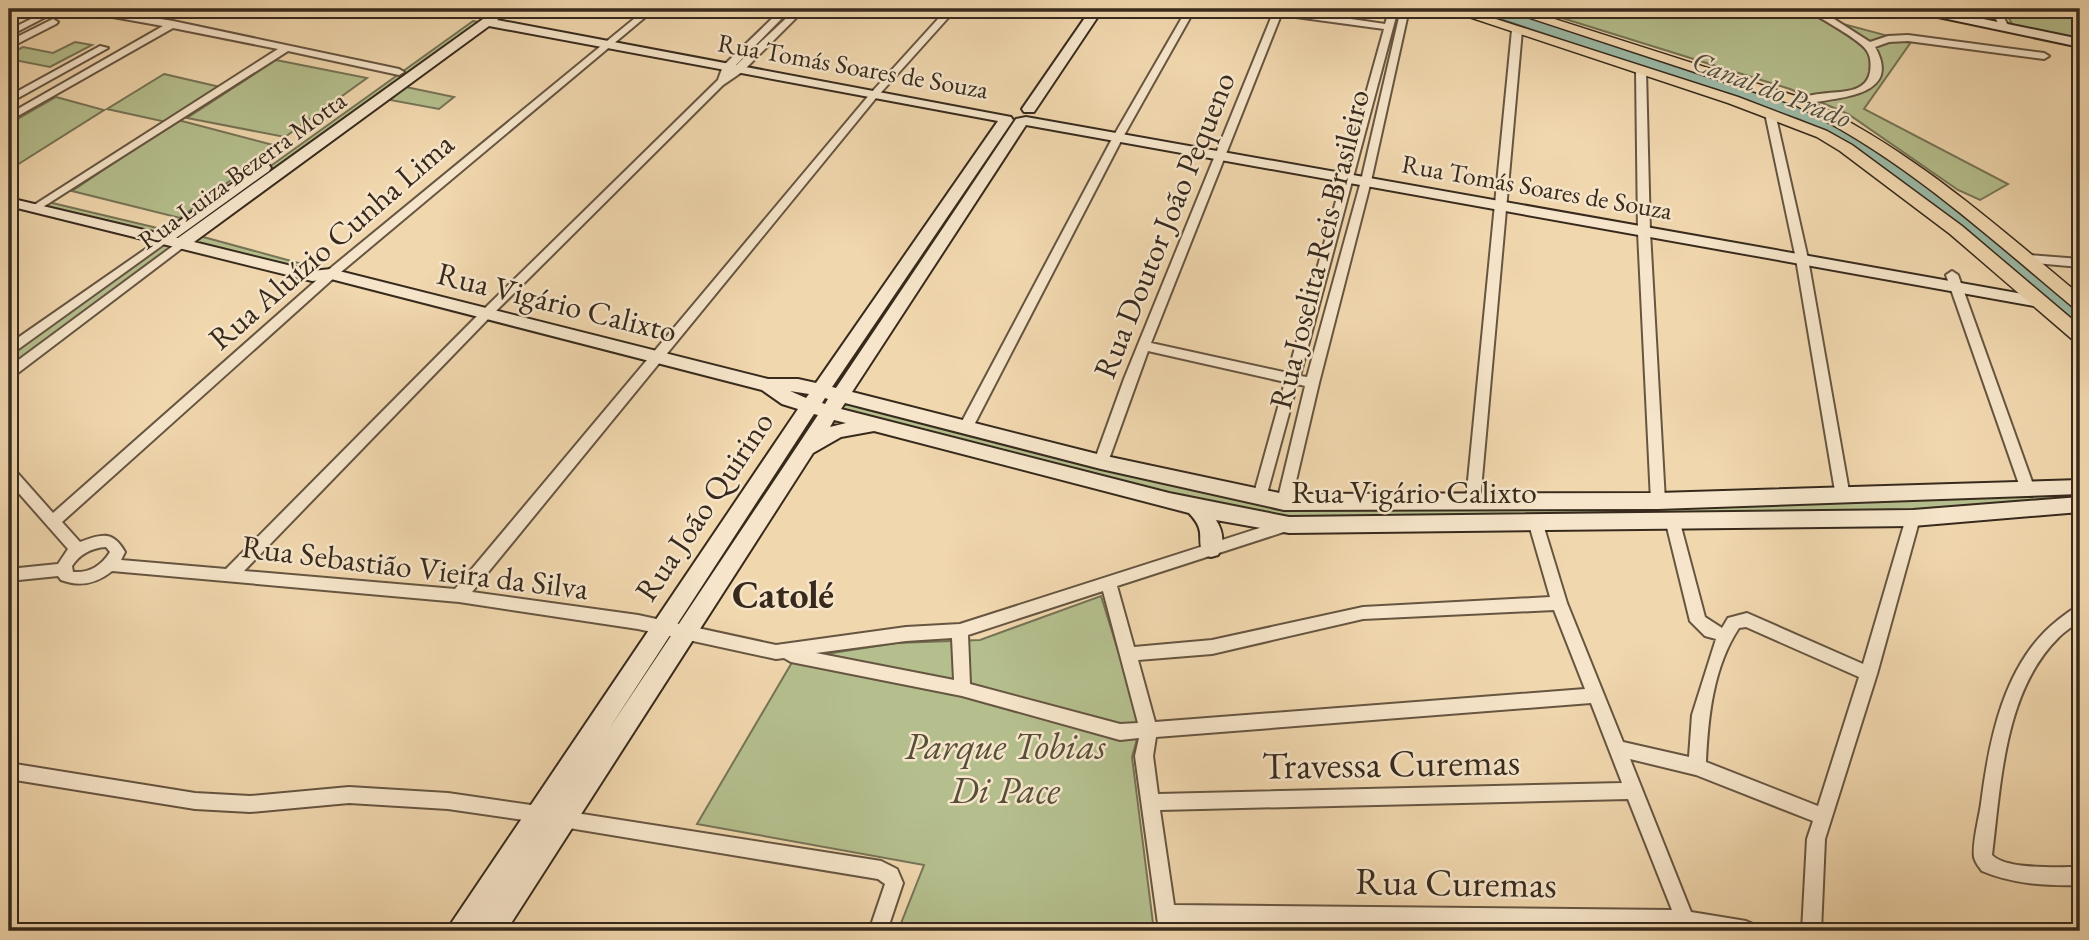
<svg xmlns="http://www.w3.org/2000/svg" width="2089" height="940" viewBox="0 0 2089 940" font-family="'EB Garamond',serif">
	<rect width="100%" height="100%" fill="#f1d7ae"/>
	<filter id="stains"><feTurbulence type="fractalNoise" baseFrequency=".00286" numOctaves="4"/><feColorMatrix values="0 0 0 0 .2 0 0 0 0 .09 0 0 0 0 .02 0 0 0 .5 -.17"/></filter>
	<radialGradient id="worn" r=".72"><stop offset=".6" stop-color="#630" stop-opacity="0"/><stop offset="1" stop-color="#630" stop-opacity=".3"/></radialGradient>
	<!-- green -->
	<path fill="#b5bf8e" stroke="#767456" stroke-width="2" d="M1533 9H1787L1911 42 1864 109 2008 184 1980 200 1958 190 1848 114 1790 89Z
		M2004 9H2080V40L2013 26Z
		M473 21 483 23 196 231 184 228Z
		M75 42 92 45 50 67 9 59V54L23 47 53 53Z
		M276 60 367 78 285 137 187 118Z
		M164 74 220 87 166 122 107 109Z
		M405 87H406L454 97 439 109 390 100Z
		M56 97 104 110 9 170V124Z
		M178 120 277 146 180 218 72 191Z
		M48 202 191 236 181 243 38 208Z
		M196 235 328 271 321 277 184 244Z
		M163 243 175 246 9 370V354Z
		M843 397 1288 506 1929 498 2080 490V502L1912 514 1261 518 833 411Z
		M1101 596 1141 725 1132 757 1154 931H898L924 865 697 824 794 659 896 643 980 640Z"/>
	<!-- water -->
	<path fill="#9bbaa7" stroke="#738070" stroke-width="2" d="M1471 9H1506L1803 106 1857 135 1923 180 2080 310V329L1991 257 1839 141 1801 120Z"/>
	<g fill="none" stroke-linecap="round" stroke-linejoin="round">
		<!-- stream -->
		<path stroke="#738070" stroke-width="3.5" d="M1673 9 1719 13 1735 9"/>
		<defs>
			<path id="street" d="M51 9H61L9 36V30Z
				M81 9H99L173 21 399 69 404 72 399 75 288 51 35 212 29 209 31 207 278 49 173 28 9 121V114L163 26 85 12Z
				M646 9H655L335 277 62 522 80 542C101 534 113 530 125 552L121 560 226 569 481 312 718 80 723 66 782 9H791L729 72 796 9H805L742 72 723 85 489 318 244 571 455 589 870 94 947 9H956L876 98 472 592 638 615 776 645 906 627 960 624 1288 519 1293 521 1295 525 1293 529 1117 586 1134 647 1212 640 1363 607 1550 597 1528 521 1530 517H1540L1542 521 1567 603 1623 742 1689 757 1692 715 1716 639 1705 636 1690 621 1665 519 1667 515H1677L1679 519 1705 617 1722 628 1728 618 1747 613 1863 664 1906 518 1908 514H1918L1920 518 1877 674 1825 839 1821 931H1802L1807 839 1813 821 1696 775 1630 759 1691 912 1746 921 1753 924 1755 931 1176 924 1177 931H1159L1135 756 1139 738 1120 740 962 696 791 662 784 658 776 659 638 629 459 602 112 571C96 584 80 587 61 580L58 576 9 581V569L58 564 68 549 9 482V468L14 469 53 513 327 271ZM106 547 110 552C101 566 90 573 73 572L72 566C80 554 91 548 106 547ZM1103 591 1138 723 1120 724 970 684 968 635ZM1554 610 1585 689 1155 722 1138 660 1212 654 1363 619ZM1746 627 1859 677 1818 806 1706 762C1708 718 1713 667 1739 628ZM952 638 954 680 816 653 906 641ZM1591 703 1622 783 1158 794 1153 756 1156 737ZM1628 799 1672 910 1174 905 1160 810Z
				M1187 9H1195L1123 137 973 427 966 432 961 430 959 427 1113 137Z
				M1256 9H1283L1385 24 1390 9H1398L1300 376 1307 377 1361 181 1401 9H1409L1371 181 1319 383 1291 502 1289 506H1279L1277 502 1305 386 1297 384 1265 501H1255L1253 497 1285 382 1148 351 1108 462 1101 467 1094 462 1124 379 1273 13 1257 11ZM1281 15 1384 29 1288 373 1151 343Z
				M1991 9H1999L2009 27 2007 29H2001Z
				M1814 10H1820L1870 42 1888 36 1908 35 2044 53 2049 56 2044 59 1908 41 1889 42 1875 47C1905 100 1829 97 1800 105L1795 102C1809 92 1830 94 1847 91 1859 89 1868 84 1870 72 1871 65 1871 57 1867 51 1862 41 1825 21 1814 14Z
				M53 19 58 22 56 24 9 48V41Z
				M1517 27 1522 30 1480 501 1478 505H1468L1466 501 1512 30Z
				M100 46 108 48 9 103V96Z
				M1641 67 1646 70 1650 232 1665 501 1663 505H1653L1651 501 1638 232 1636 70Z
				M1770 110 1775 113 1808 259 1850 497 1848 501H1838L1836 497 1796 259 1765 113Z
				M163 237 169 240 167 242 13 353 9 354V344Z
				M181 240 185 242V246L14 376 9 377V367Z
				M2028 255 2080 259V267L2024 262V256Z
				M1952 271 1958 275 2035 490 2033 494H2023L2021 490 1946 275Z
				M2080 606V621C2073 626 2065 631 2059 637 2004 691 2001 783 1992 855 2006 870 2060 867 2080 867V885C2046 886 2013 884 1982 871 1979 867 1975 862 1974 857 1972 844 1979 818 1981 804 1989 740 2004 662 2058 620 2065 615 2072 608 2080 606Z
				M9 763 195 793 250 796 349 787 448 793 538 806 544 808 547 814 544 820 538 822 448 809 349 803 250 812 195 809 9 779Z
				M563 811 881 861 897 869 903 883 887 931H869L885 884 878 879 563 827 557 825 554 819 557 813Z"/>
			<path id="secondary" d="M497 9H511L497 20 1011 117 1013 120 832 387 836 388 1016 119 1026 117 2040 297 2048 302 2040 307 1026 125 852 392 1101 455 1284 494 1658 493 2080 480V494L1658 509 1284 510 1101 469 845 403 841 409 1169 493 1289 517 1913 510 2080 497V512L1913 526 1289 533 1216 520C1223 531 1225 542 1218 555L1211 557 1204 555C1195 538 1208 533 1189 513L874 431 841 437 813 453 506 931H478L481 925 476 931H448L452 922 798 409 782 404 762 390 331 279 312 281 9 206V198L161 234 259 165H269L271 168 269 171 176 238H178ZM489 26 998 121 816 383 798 379H768L331 269 312 271 194 242ZM790 391 809 394 806 398ZM825 398 828 399 825 404 822 403ZM814 414 818 415 607 732ZM834 420 846 423 830 427Z
				M1091 9H1103L1034 112H1024L1022 109Z
				M1913 9H1935L2080 39V47L1919 13Z"/>
			<path id="primary" d="M1445 9H1465L1738 97 1827 131 1852 145 1962 226 2080 326V342L2073 340 1950 234 1840 151 1817 137 1728 103Z
				M1503 9H1523L1805 99C1911 149 1991 221 2080 295V310L2074 308C1983 232 1902 157 1795 105Z"/>
		</defs>
		<!-- street casing -->
		<use href="#street" stroke="#665541" stroke-width="4"/>
		<!-- secondary casing -->
		<use href="#secondary" stroke="#372a1d" stroke-width="4"/>
		<!-- primary casing -->
		<use href="#primary" stroke="#372a1d" stroke-width="3"/>
		<!-- street -->
		<use href="#street" fill="#f6e5ca" fill-rule="evenodd"/>
		<!-- secondary -->
		<use href="#secondary" fill="#f6e5ca" fill-rule="evenodd"/>
		<!-- primary -->
		<use href="#primary" fill="#f1d7ae" fill-rule="evenodd"/>
	</g>
	<g text-anchor="middle" dominant-baseline="central" stroke-width="5" stroke-linejoin="round" paint-order="stroke">
		<!-- far-street labels -->
		<g font-size="26" fill="#372a1d" stroke="#f6e5ca">
			<text transform="translate(853 66) rotate(10)">Rua Tomás Soares de Souza</text>
			<text transform="translate(242 170) rotate(-36)">Rua Luiza Bezerra Motta</text>
			<text transform="translate(1537 187) rotate(10)">Rua Tomás Soares de Souza</text>
		</g>
		<!-- far-water labels -->
		<g font-size="28" font-style="italic" fill="#504e40" stroke="#f6e5ca">
			<text transform="translate(1772 89) rotate(21)">Canal do Prado</text>
		</g>
		<!-- street labels -->
		<g font-size="32" fill="#372a1d" stroke="#f6e5ca">
			<text transform="translate(1164 225) rotate(-68)">Rua Doutor João Pequeno</text>
			<text transform="translate(331 241) rotate(-41)">Rua Aluízio Cunha Lima</text>
			<text transform="translate(1319 249) rotate(-76)">Rua Joselita Reis Brasileiro</text>
			<text transform="translate(557 302) rotate(14)">Rua Vigário Calixto</text>
			<text x="1414" y="492">Rua Vigário Calixto</text>
			<text transform="translate(704 506) rotate(-56)">Rua João Quirino</text>
			<text transform="translate(415 567) rotate(7)">Rua Sebastião Vieira da Silva</text>
		</g>
		<!-- district labels -->
		<g font-size="38" font-weight="bold" fill="#372a1d" stroke="#f6e5ca">
			<text x="783" y="594">Catolé</text>
		</g>
		<!-- near-park labels -->
		<g font-size="38" font-style="italic" fill="#564f39" stroke="#f6e5ca">
			<text x="1005" y="745">Parque Tobias<tspan x="1005" dy="44">Di Pace</tspan></text>
		</g>
		<!-- near-street labels -->
		<g font-size="38" fill="#372a1d" stroke="#f6e5ca">
			<text transform="translate(1391 763) rotate(-1)">Travessa Curemas</text>
			<text transform="translate(1456 882) rotate(1)">Rua Curemas</text>
		</g>
	</g>
	<!-- margin -->
	<rect width="2089" height="940" fill="none" stroke="#f1d7ae" stroke-width="35"/>
	<rect x="10" y="10" width="2068" height="919" fill="none" stroke="#372a1d" stroke-width="3.5"/>
	<rect x="18" y="18" width="2054" height="905" fill="none" stroke="#372a1d" stroke-width="2"/>
	<rect width="100%" height="100%" filter="url(#stains)"/>
	<rect width="100%" height="100%" fill="url(#worn)"/>
</svg>
